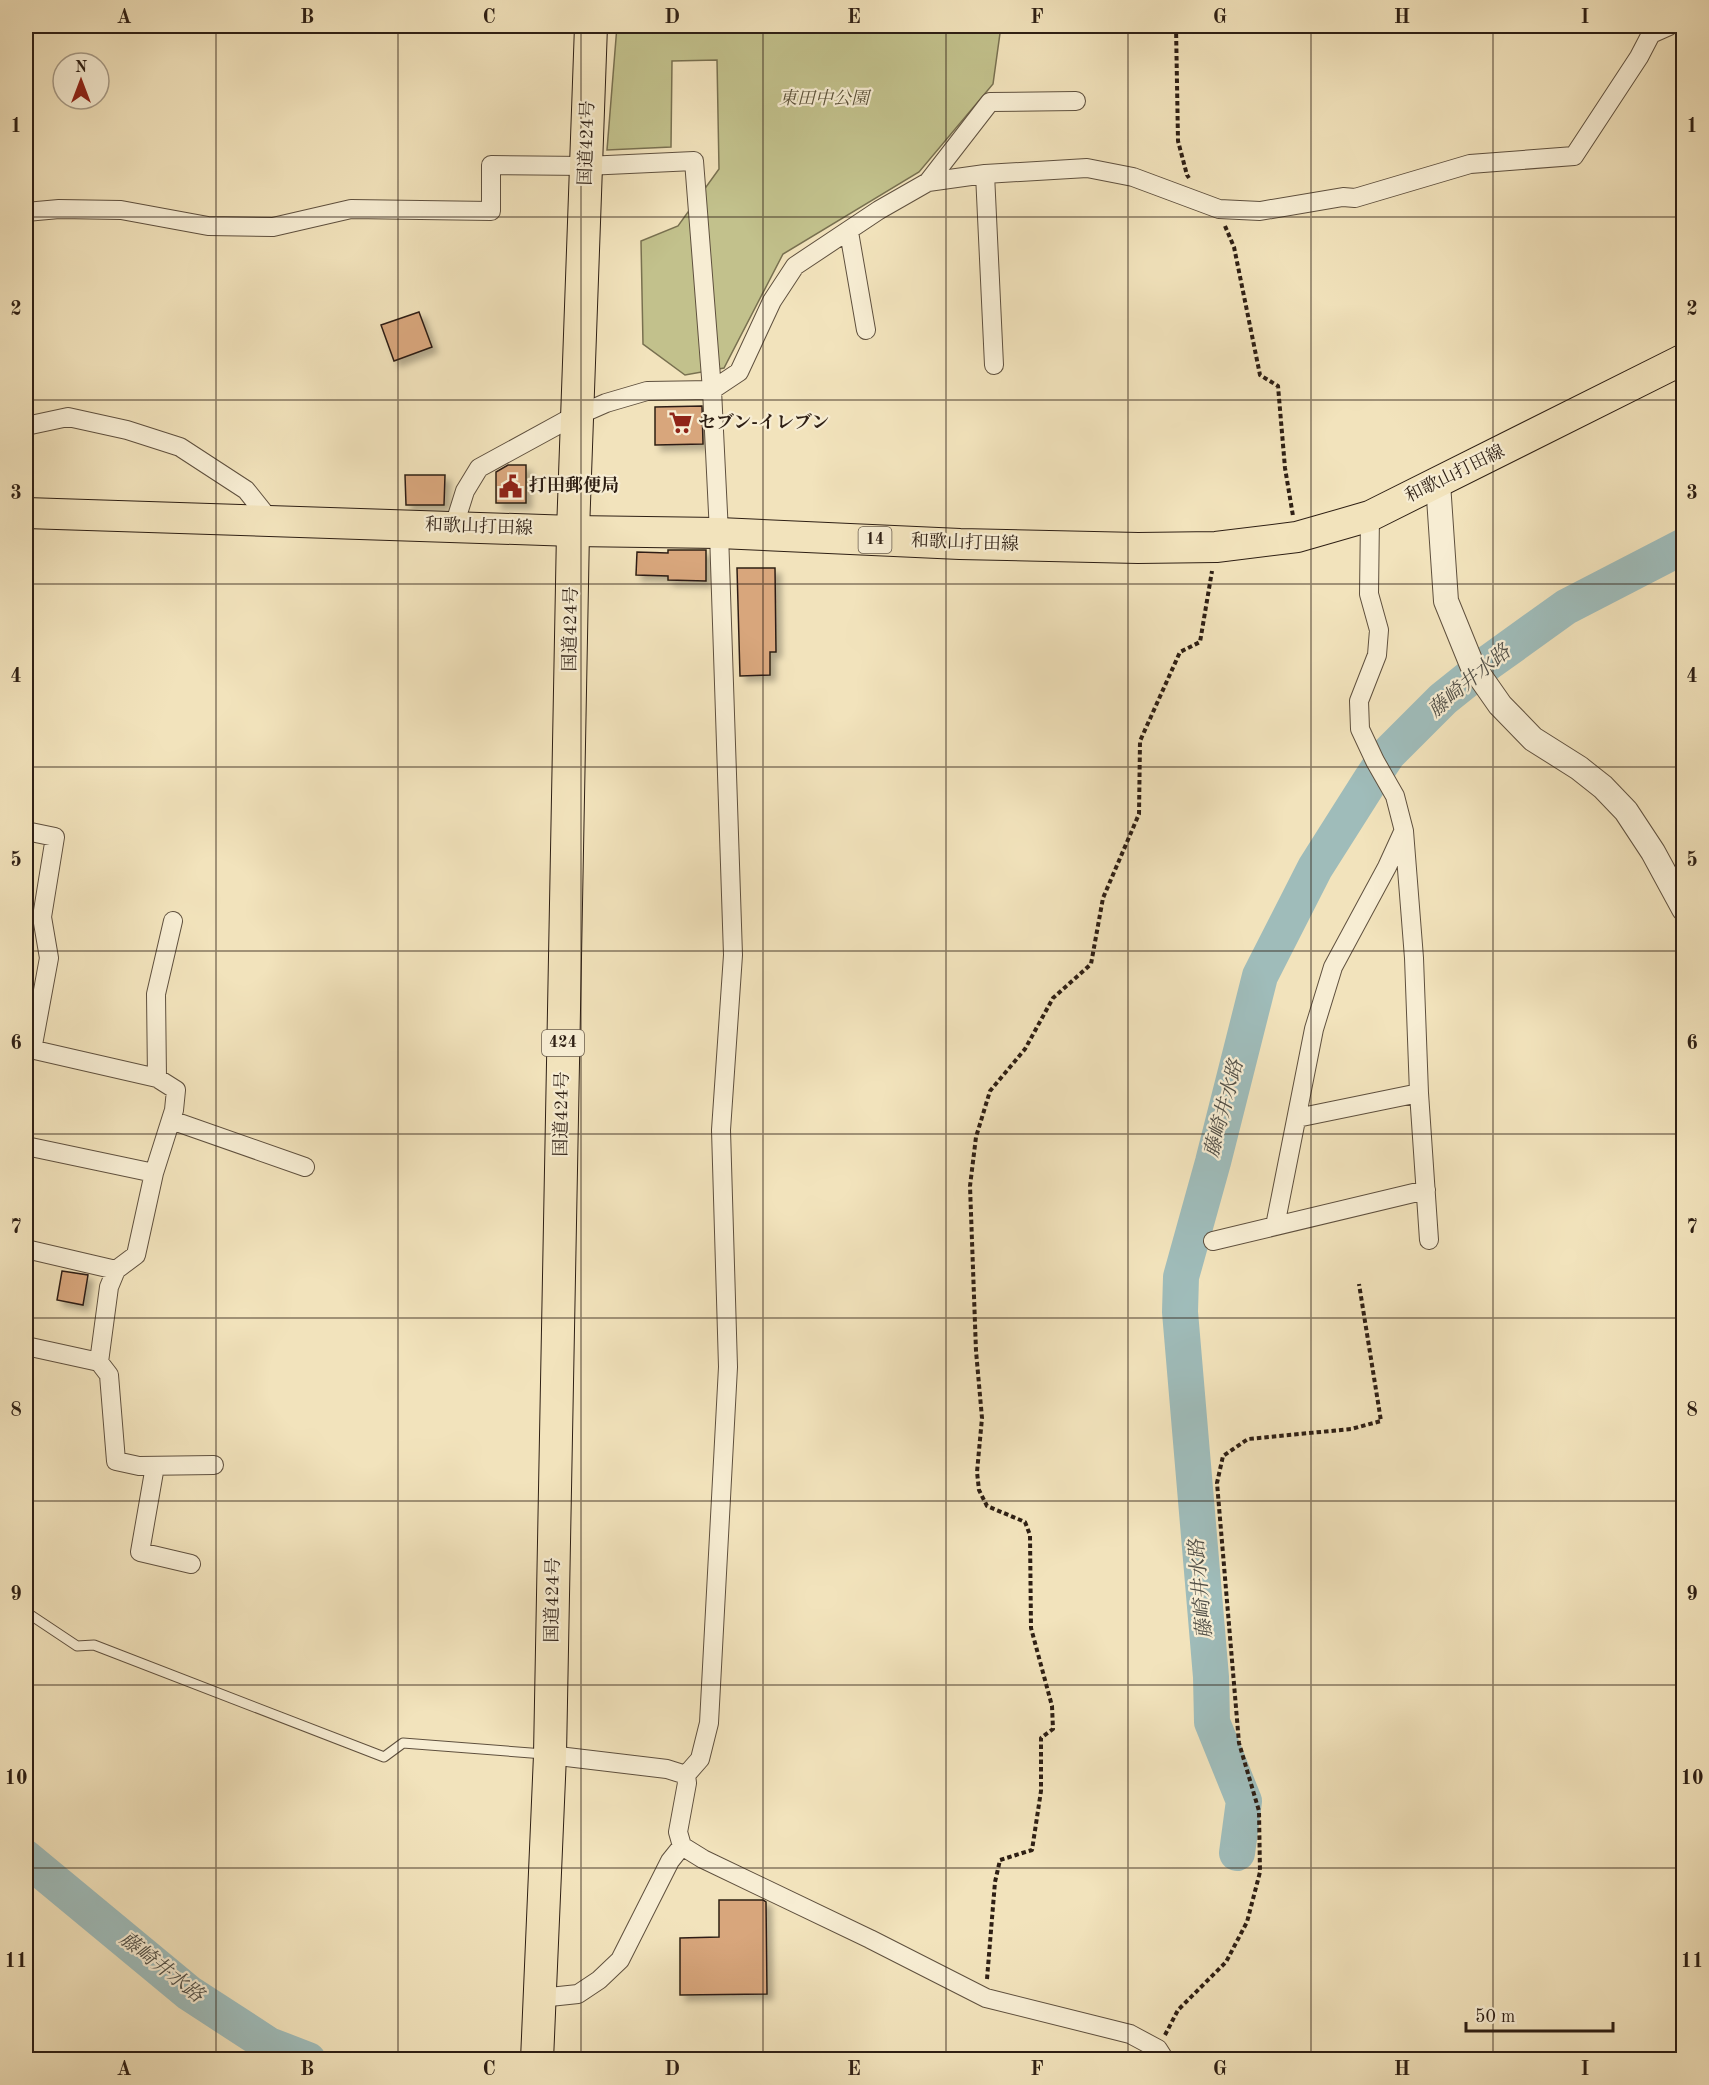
<svg xmlns="http://www.w3.org/2000/svg" width="1709" height="2085" viewBox="0 0 1709 2085" font-family="'Old Standard TT','Noto Serif JP',serif">
	<defs>
		<filter id="shadow"><feDropShadow dx="5.5" dy="5.5" stdDeviation="3" flood-color="#0004"/></filter>
	</defs>
	<rect width="100%" height="100%" fill="#f2e3bc"/>
	<filter id="stains"><feTurbulence type="fractalNoise" baseFrequency=".00333" numOctaves="4"/><feColorMatrix values="0 0 0 0 .2 0 0 0 0 .09 0 0 0 0 .02 0 0 0 .5 -.17"/></filter>
	<radialGradient id="worn" r=".72"><stop offset=".6" stop-color="#630" stop-opacity="0"/><stop offset="1" stop-color="#630" stop-opacity=".3"/></radialGradient>
	<!-- green -->
	<path fill="#c2c18c" stroke="#787050" stroke-width="1.5" d="M617 26H1001L993 84 919 172 783 254 724 368 685 375 643 344 641 241 678 226 719 169 717 60 672 61 671 147 607 150Z"/>
	<g fill="none" stroke-linecap="round" stroke-linejoin="round">
		<!-- river -->
		<path stroke="#9fbcba" stroke-width="36" d="M1237 1853 1244 1801 1212 1722 1211 1677 1180 1312 1181 1277 1213 1162 1260 976 1315 868 1372 778 1388 754 1443 699 1488 663 1566 607 1684 546
			M26 1858 189 1993 269 2045 308 2060"/>
	</g>
	<!-- building -->
	<path fill="#d8a67c" stroke="#2e1f14" stroke-width="1.5" filter="url(#shadow)" d="M419 312 432 347 394 361 381 325Z
		M702 406 703 444 655 445V407Z
		M508 465H526V503H496V472Z
		M405 475H445L444 505H406Z
		M668 550H706V581L668 580V576L636 575 637 552 668 553Z
		M737 568H775L776 652H770V675L740 676Z
		M62 1271 88 1275 83 1305 57 1300Z
		M719 1900H763L766 1902 767 1994 680 1995V1938L719 1937Z"/>
	<g fill="none" stroke-linecap="round" stroke-linejoin="round">
		<defs>
			<path id="service" d="M26 1612 77 1646 94 1645 384 1757 403 1743 544 1754"/>
			<path id="minor" d="M985 174 994 365
				M928 182 990 102 1076 101
				M26 212 59 209 121 210 208 226 273 227 351 209 491 211V165L586 166 694 161 712 390 719 533 733 955 721 1130 728 1367 709 1723 700 1759 686 1775 687 1783 678 1832 682 1846 703 1859 870 1939 986 1998 1130 2034 1158 2049 1165 2060
				M849 232 866 330
				M26 426 68 417 127 430 180 447 246 490 270 520
				M1370 516 1369 594 1379 630 1377 655 1359 701 1360 729 1375 761 1395 796 1404 831 1414 958 1419 1093 1429 1240
				M454 526 465 491 479 468 565 421 606 403 647 391 712 390 739 372 772 301 795 266 879 210 928 182 985 174 1087 168 1133 177 1219 209 1260 211 1343 197 1355 198 1470 164 1574 156 1639 57 1651 34 1669 26
				M26 831 55 837 42 917 49 958 32 1050
				M26 1048 157 1078 176 1090 174 1110 154 1173 136 1255 116 1270 26 1249
				M157 1078 156 994 173 921
				M1297 1118 1419 1093
				M171 1120 305 1167
				M26 1146 154 1173
				M1275 1226 1314 1029 1333 967 1387 867 1403 832
				M1213 1241 1426 1190
				M26 1346 99 1362 109 1375 116 1461 139 1466 214 1465
				M99 1362 109 1287 116 1270
				M155 1466 140 1552 191 1564
				M550 1755 667 1769 686 1775
				M540 1998 578 1994 599 1980 620 1960 670 1861 682 1846"/>
			<path id="tertiary" d="M1438 483 1446 601 1472 665 1500 705 1533 739 1579 768 1603 787 1626 811 1653 852 1684 909"/>
			<path id="primary" d="M26 513 573 531 719 533 960 544 1138 548 1216 547 1297 537 1370 516 1684 359"/>
			<path id="trunk" d="M537 2060 550 1755 573 531 591 26"/>
		</defs>
		<!-- service casing -->
		<use href="#service" stroke="#5f503e" stroke-width="11"/>
		<!-- minor casing -->
		<use href="#minor" stroke="#5f503e" stroke-width="20"/>
		<!-- tertiary casing -->
		<use href="#tertiary" stroke="#5f503e" stroke-width="26"/>
		<!-- primary casing -->
		<use href="#primary" stroke="#2e1f14" stroke-width="32"/>
		<!-- trunk casing -->
		<use href="#trunk" stroke="#2e1f14" stroke-width="34"/>
		<!-- path -->
		<path stroke="#2e1f14" stroke-width="4" stroke-dasharray="4.5 3" stroke-linecap="butt" d="M1176 26 1178 141 1187 175 1189 178
			M1225 226 1234 247 1260 375 1278 386 1285 468 1293 516
			M987 1979 995 1882 1000 1860 1032 1850 1041 1791V1738L1053 1729 1052 1706 1031 1628 1030 1535 1025 1522 987 1506 979 1490 977 1472 982 1418 976 1351 970 1186 976 1137 990 1091 1025 1049 1053 998 1091 964 1103 898 1139 814 1140 741 1180 652 1200 642 1212 571
			M1165 2035 1178 2010 1226 1962 1247 1922 1260 1872 1259 1811 1239 1743 1217 1483 1223 1456 1248 1439 1351 1429 1381 1421 1359 1284"/>
		<!-- service -->
		<use href="#service" stroke="#f7edd3" stroke-width="9"/>
		<!-- minor -->
		<use href="#minor" stroke="#f7edd3" stroke-width="18"/>
		<!-- tertiary -->
		<use href="#tertiary" stroke="#f7edd3" stroke-width="24"/>
		<!-- primary -->
		<use href="#primary" stroke="#f2e3bc" stroke-width="30"/>
		<!-- trunk -->
		<use href="#trunk" stroke="#f2e3bc" stroke-width="32"/>
	</g>
	<!-- grid -->
	<path fill="none" stroke="#2e1f14" stroke-width="1.5" stroke-opacity="0.55" d="M216 26V2060M398 26V2060M581 26V2060M763 26V2060M946 26V2060M1128 26V2060M1311 26V2060M1493 26V2060M26 217H1684M26 400H1684M26 584H1684M26 767H1684M26 951H1684M26 1134H1684M26 1318H1684M26 1501H1684M26 1685H1684M26 1868H1684"/>
	<!-- icons -->
	<defs>
		<symbol id="supermarket-bare" viewBox="-9 -9 18 18"><path d="M-6-5.5h2.5l.6 2H6L4.5 2H-2.5L-4.4-4H-6ZM-1.5 3.2a1.3 1.3 0 1 0 .1 0ZM3 3.2a1.3 1.3 0 1 0 .1 0Z" fill="#8f2418" stroke="#f7edd3" stroke-width="2.5" paint-order="stroke"/></symbol>
		<symbol id="civic-bare" viewBox="-9 -9 18 18"><path d="M-.6-6.5H3V-4.5H.6V-3L4-1V1h2V6H-6V1h2V-1L-.6-3ZM-1.2 2.5V6h2.4V2.5Z" fill="#8f2418" stroke="#f7edd3" stroke-width="2.5" paint-order="stroke"/></symbol>
	</defs>
	<g fill-rule="evenodd">
		<use href="#supermarket-bare" x="664" y="406" width="33" height="33"/>
		<use href="#civic-bare" x="494" y="470" width="33" height="33"/>
	</g>
	<g text-anchor="middle" dominant-baseline="central" stroke-width="4.5" stroke-linejoin="round" paint-order="stroke">
		<!-- shield labels -->
		<g fill="#f7edd3" stroke="#6a5d4d" stroke-width="1.5">
			<rect x="858.5" y="527" width="33" height="26" rx="4.5"/>
			<rect x="542" y="1030" width="42" height="26" rx="4.5"/>
		</g>
		<g font-size="16" font-weight="bold" fill="#2e1f14">
			<text x="875" y="540">14</text>
			<text x="563" y="1043">424</text>
		</g>
		<!-- park labels -->
		<g font-size="18" font-style="italic" fill="#5a5038" stroke="#f7edd3">
			<text x="824" y="99">東田中公園</text>
		</g>
		<!-- street labels -->
		<g font-size="18" fill="#2e1f14" stroke="#f7edd3">
			<text transform="translate(587 143) rotate(-88)">国道424号</text>
			<text transform="translate(1455 474) rotate(-26)">和歌山打田線</text>
			<text transform="translate(479 527) rotate(2)">和歌山打田線</text>
			<text transform="translate(965 543) rotate(2)">和歌山打田線</text>
			<text transform="translate(571 629) rotate(-89)">国道424号</text>
			<text transform="translate(562 1114) rotate(-89)">国道424号</text>
			<text transform="translate(553 1600) rotate(-89)">国道424号</text>
		</g>
		<!-- poi labels -->
		<g font-size="18" font-weight="bold" fill="#2e1f14" stroke="#f7edd3" text-anchor="start">
			<text x="698" y="423">セブン-イレブン</text>
			<text x="529" y="486">打田郵便局</text>
		</g>
		<!-- water labels -->
		<g font-size="20" font-style="italic" fill="#504e46" stroke="#f7edd3">
			<text transform="translate(1470 682) rotate(-40)">藤崎井水路</text>
			<text transform="translate(1225 1109) rotate(-75)">藤崎井水路</text>
			<text transform="translate(1202 1589) rotate(-95)">藤崎井水路</text>
			<text transform="translate(161 1968) rotate(38)">藤崎井水路</text>
		</g>
	</g>
	<!-- margin -->
	<rect width="1709" height="2085" fill="none" stroke="#f2e3bc" stroke-width="66"/>
	<!-- north arrow -->
	<g transform="translate(81 81)"><circle r="28" fill="#f7edd3" stroke="#a79b87" stroke-width="1.5"/>
	<path d="M0-4.5L10 22L0 15L-10 22Z" fill="#8f2418"/>
	<text y="-9" font-size="16" font-weight="bold" text-anchor="middle" fill="#2e1f14">N</text>
	</g>
	<!-- scale -->
	<path d="M1466 2022v9h147v-9" fill="none" stroke="#2e1f14" stroke-width="3"/>
	<text x="1475" y="2022" font-size="18" fill="#2e1f14" stroke="#f7edd3" stroke-width="4.5" paint-order="stroke">50 m</text>
	<rect x="33" y="33" width="1643" height="2019" fill="none" stroke="#2e1f14" stroke-width="2"/>
	<g font-size="20" text-anchor="middle" font-weight="bold" fill="#2e1f14">
		<text x="124" y="23">A</text>
		<text x="307" y="23">B</text>
		<text x="489" y="23">C</text>
		<text x="672" y="23">D</text>
		<text x="854" y="23">E</text>
		<text x="1037" y="23">F</text>
		<text x="1220" y="23">G</text>
		<text x="1402" y="23">H</text>
		<text x="1585" y="23">I</text>
		<text x="16" y="132">1</text>
		<text x="1692" y="132">1</text>
		<text x="16" y="315">2</text>
		<text x="1692" y="315">2</text>
		<text x="16" y="499">3</text>
		<text x="1692" y="499">3</text>
		<text x="16" y="682">4</text>
		<text x="1692" y="682">4</text>
		<text x="16" y="866">5</text>
		<text x="1692" y="866">5</text>
		<text x="16" y="1049">6</text>
		<text x="1692" y="1049">6</text>
		<text x="16" y="1233">7</text>
		<text x="1692" y="1233">7</text>
		<text x="16" y="1416">8</text>
		<text x="1692" y="1416">8</text>
		<text x="16" y="1600">9</text>
		<text x="1692" y="1600">9</text>
		<text x="16" y="1784">10</text>
		<text x="1692" y="1784">10</text>
		<text x="16" y="1967">11</text>
		<text x="1692" y="1967">11</text>
		<text x="124" y="2075">A</text>
		<text x="307" y="2075">B</text>
		<text x="489" y="2075">C</text>
		<text x="672" y="2075">D</text>
		<text x="854" y="2075">E</text>
		<text x="1037" y="2075">F</text>
		<text x="1220" y="2075">G</text>
		<text x="1402" y="2075">H</text>
		<text x="1585" y="2075">I</text>
	</g>
	<rect width="100%" height="100%" filter="url(#stains)"/>
	<rect width="100%" height="100%" fill="url(#worn)"/>
</svg>
